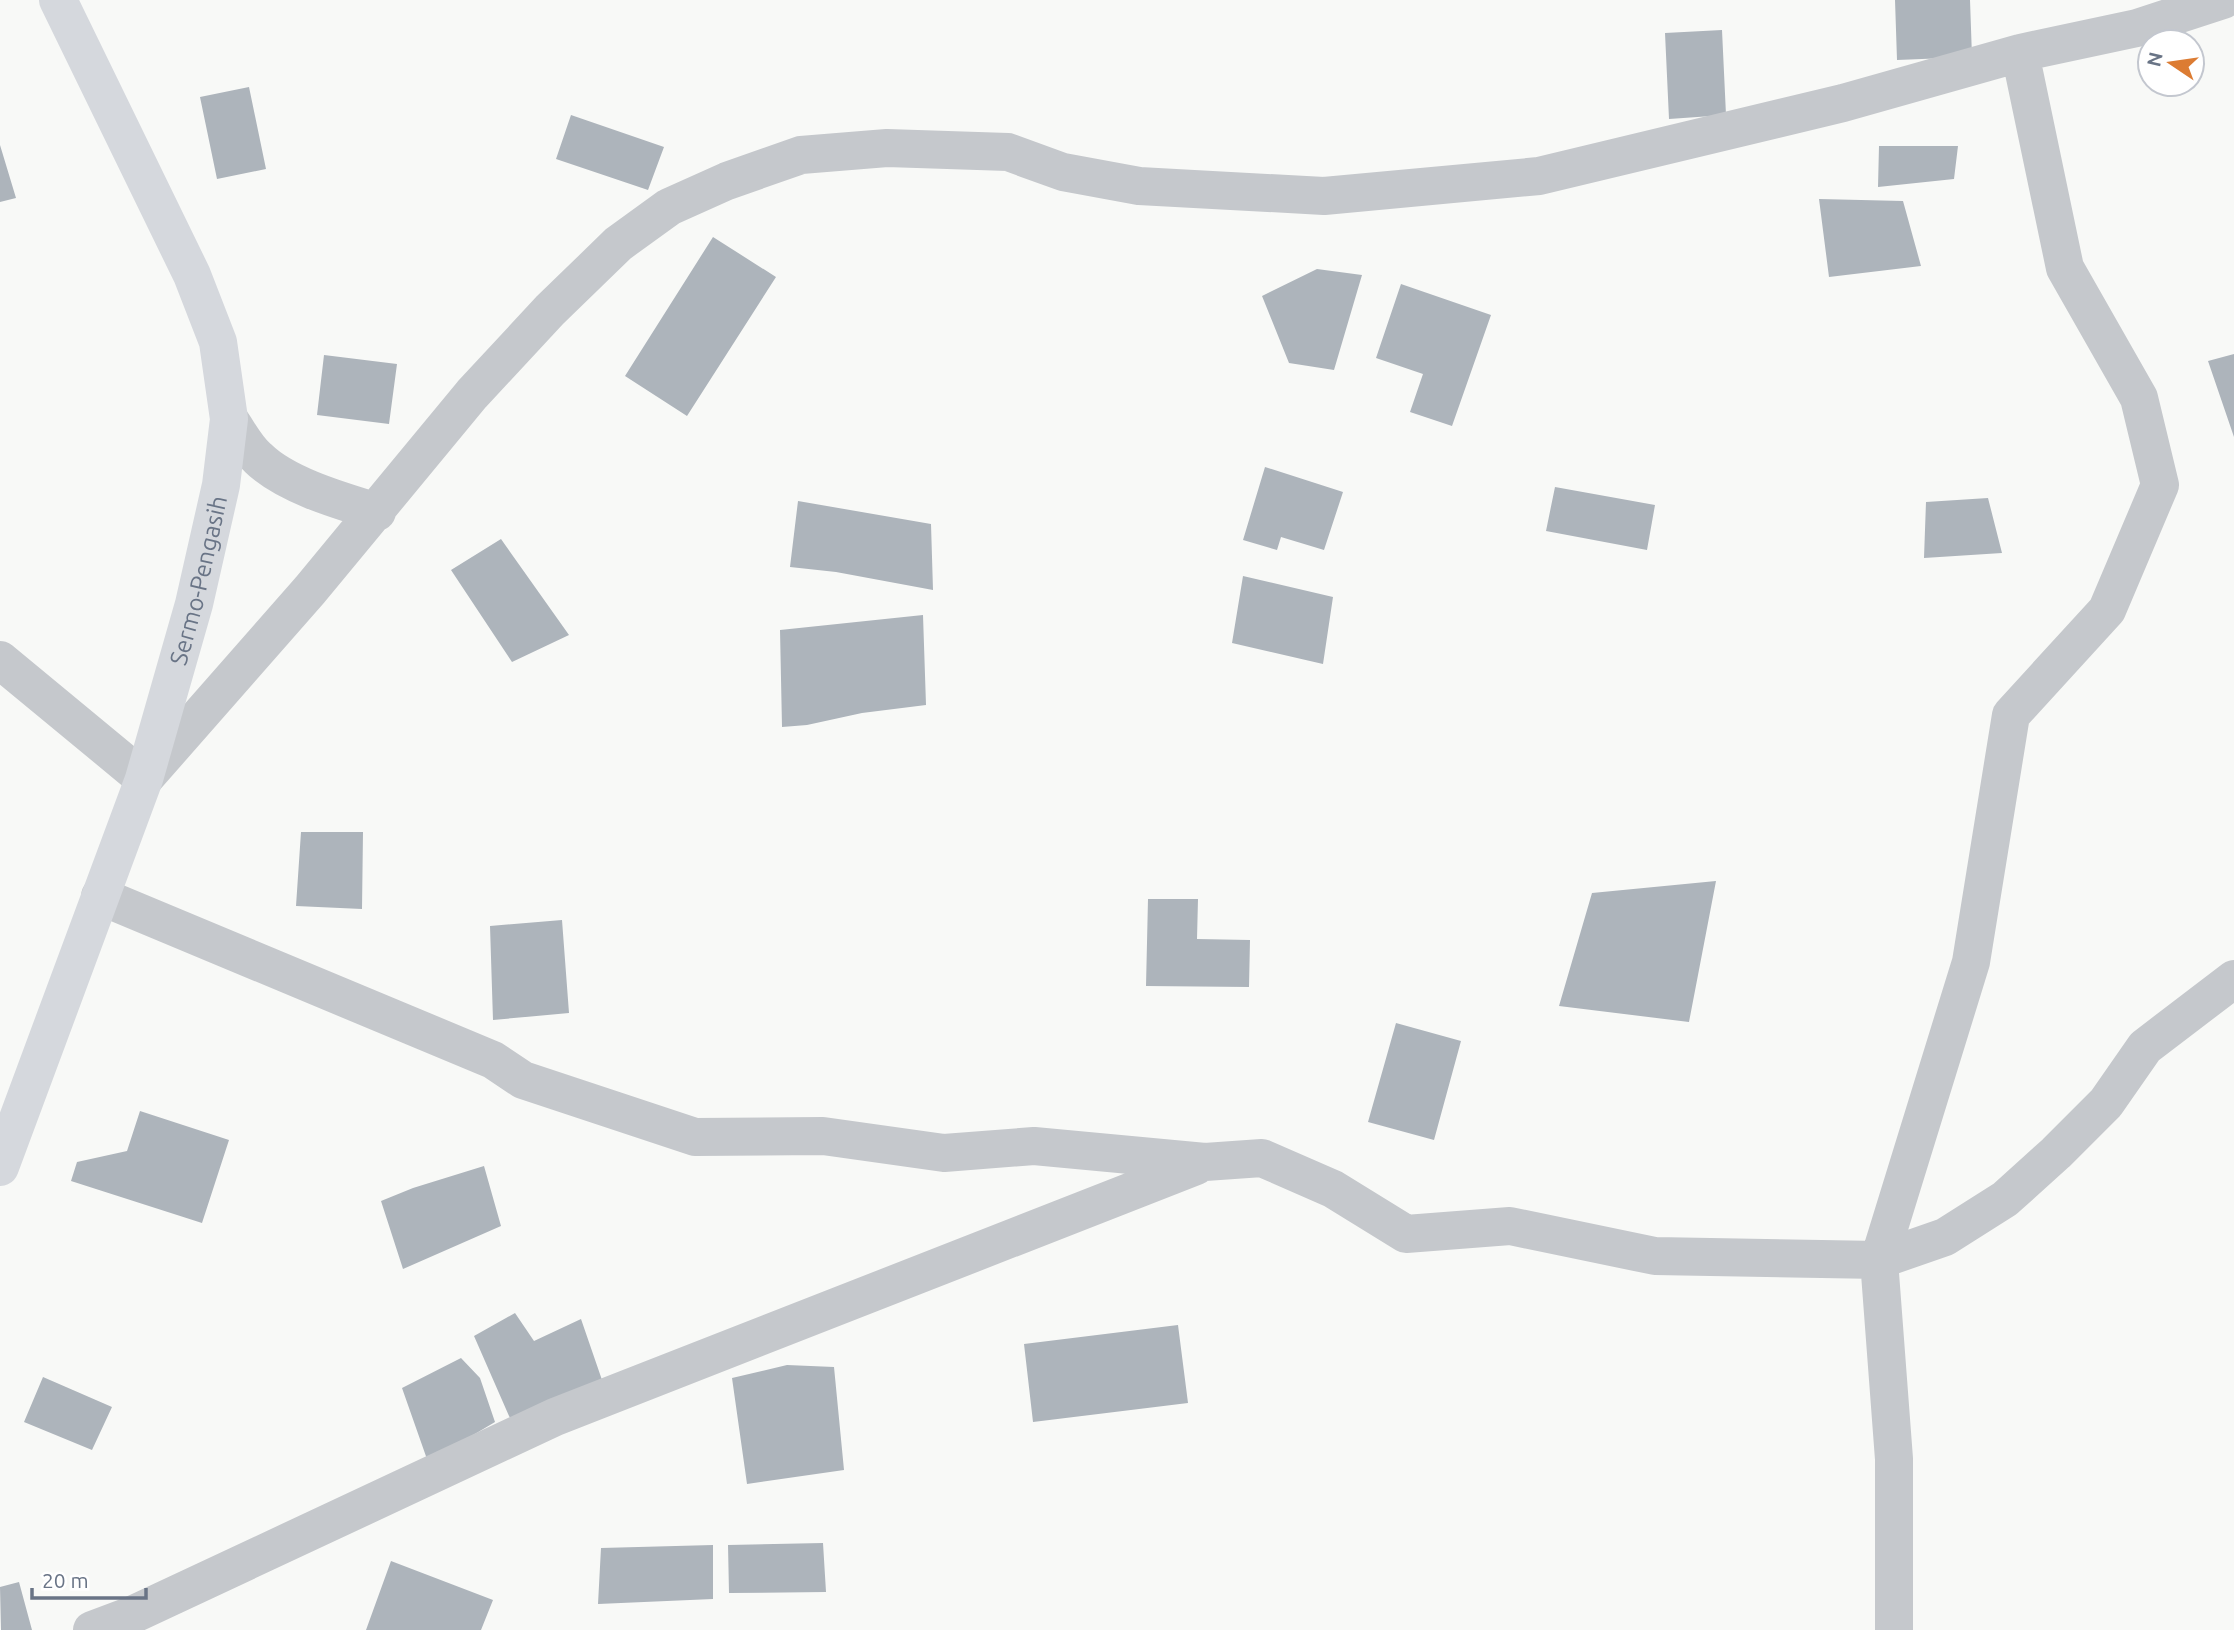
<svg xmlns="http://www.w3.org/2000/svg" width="2234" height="1630" viewBox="0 0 2234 1630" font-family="Ubuntu,sans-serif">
	<rect width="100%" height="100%" fill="#f8f9f7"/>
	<!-- building -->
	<path fill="#adb4bb" d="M1895 0H1970L1972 57 1897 60Z
		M1722 30 1726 115 1669 119 1665 33Z
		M249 87 266 169 217 179 200 97Z
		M571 115 664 147 648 190 556 159Z
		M0 145 16 198 0 202Z
		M1879 146H1958L1954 179 1878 187Z
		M1819 199 1903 201 1921 266 1829 277Z
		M713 237 776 277 687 416 625 376Z
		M1317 269 1362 275 1334 370 1289 363 1262 296Z
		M1401 284 1491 315 1452 426 1410 412 1423 374 1376 358Z
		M2234 354V437L2208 361Z
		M324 355 397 364 389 424 317 415Z
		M1265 467 1343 492 1324 550 1281 537 1277 550 1243 540Z
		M1555 487 1655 505 1647 550 1546 531Z
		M1988 498 2002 553 1924 558 1926 502Z
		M798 501 931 524 933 590 836 572 790 567Z
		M501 539 569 635 512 662 451 570Z
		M1243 576 1333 597 1323 664 1232 643Z
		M923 615 926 705 862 713 807 725 782 727 780 630Z
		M301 832H363L362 909 296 906Z
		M1716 881 1689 1022 1559 1006 1592 893Z
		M1148 899H1198L1197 939 1250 940 1249 987 1146 986Z
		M562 920 569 1013 493 1020 490 926Z
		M1396 1023 1461 1041 1434 1140 1368 1122Z
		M140 1111 229 1140 202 1223 71 1181 77 1162 127 1151Z
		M484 1166 501 1226 403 1269 381 1201 413 1188Z
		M515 1313 534 1341 581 1319 602 1380 513 1425 474 1336Z
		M1178 1325 1188 1403 1033 1422 1024 1344Z
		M461 1358 480 1378 495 1422 428 1462 402 1388Z
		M787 1365 834 1367 844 1470 747 1484 732 1378Z
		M43 1377 112 1407 92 1450 24 1422Z
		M823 1543 826 1592 729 1593 728 1545Z
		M713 1545V1599L598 1604 601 1548Z
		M391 1561 493 1600 481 1630H366Z
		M19 1582 32 1630H1L0 1587Z"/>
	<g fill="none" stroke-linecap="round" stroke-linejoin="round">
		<!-- minor -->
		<path stroke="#c5c8cc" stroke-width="38" d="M229 419C238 431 246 448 258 458 285 485 341 501 377 512
			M0 660 144 779 310 590 472 394 550 310 618 244 669 207 727 181 801 155 887 148 1008 152 1063 172 1139 186 1324 196 1539 176 1843 103 2020 53 2137 28 2223 0
			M100 896 493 1060 523 1080 695 1137 823 1136 944 1153 1034 1146 1205 1162 1262 1158 1333 1189 1406 1234 1510 1226 1655 1256 1879 1260 1945 1237 2005 1199 2056 1153 2106 1103 2145 1047 2234 979
			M92 1630 132 1615 555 1417 1196 1166
			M1894 1630V1459L1879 1260 1971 962 2011 715 2107 610 2160 485 2139 398 2065 268 2020 53"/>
		<!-- major -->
		<path stroke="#d5d8dd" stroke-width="38" id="s1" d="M0 1167 144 779 194 604 221 485 229 419 218 342 192 275 58 0"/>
	</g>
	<g text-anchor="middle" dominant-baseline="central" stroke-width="7" stroke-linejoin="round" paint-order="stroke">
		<!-- street labels -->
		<g font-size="24" fill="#697486" stroke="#fff">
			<text stroke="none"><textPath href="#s1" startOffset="620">Sermo-Pengasih</textPath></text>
		</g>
	</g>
	<!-- north arrow -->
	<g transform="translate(2171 63) rotate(283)"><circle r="33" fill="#ffffff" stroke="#c3c7cf" stroke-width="2"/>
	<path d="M0-5L12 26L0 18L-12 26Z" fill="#dc7c33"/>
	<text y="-10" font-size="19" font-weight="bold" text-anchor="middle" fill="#697486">N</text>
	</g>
	<!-- scale -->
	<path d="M32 1588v10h114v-10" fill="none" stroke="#697486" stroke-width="3.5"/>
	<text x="42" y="1588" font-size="21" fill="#697486" stroke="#ffffff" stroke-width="5" paint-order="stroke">20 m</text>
</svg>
